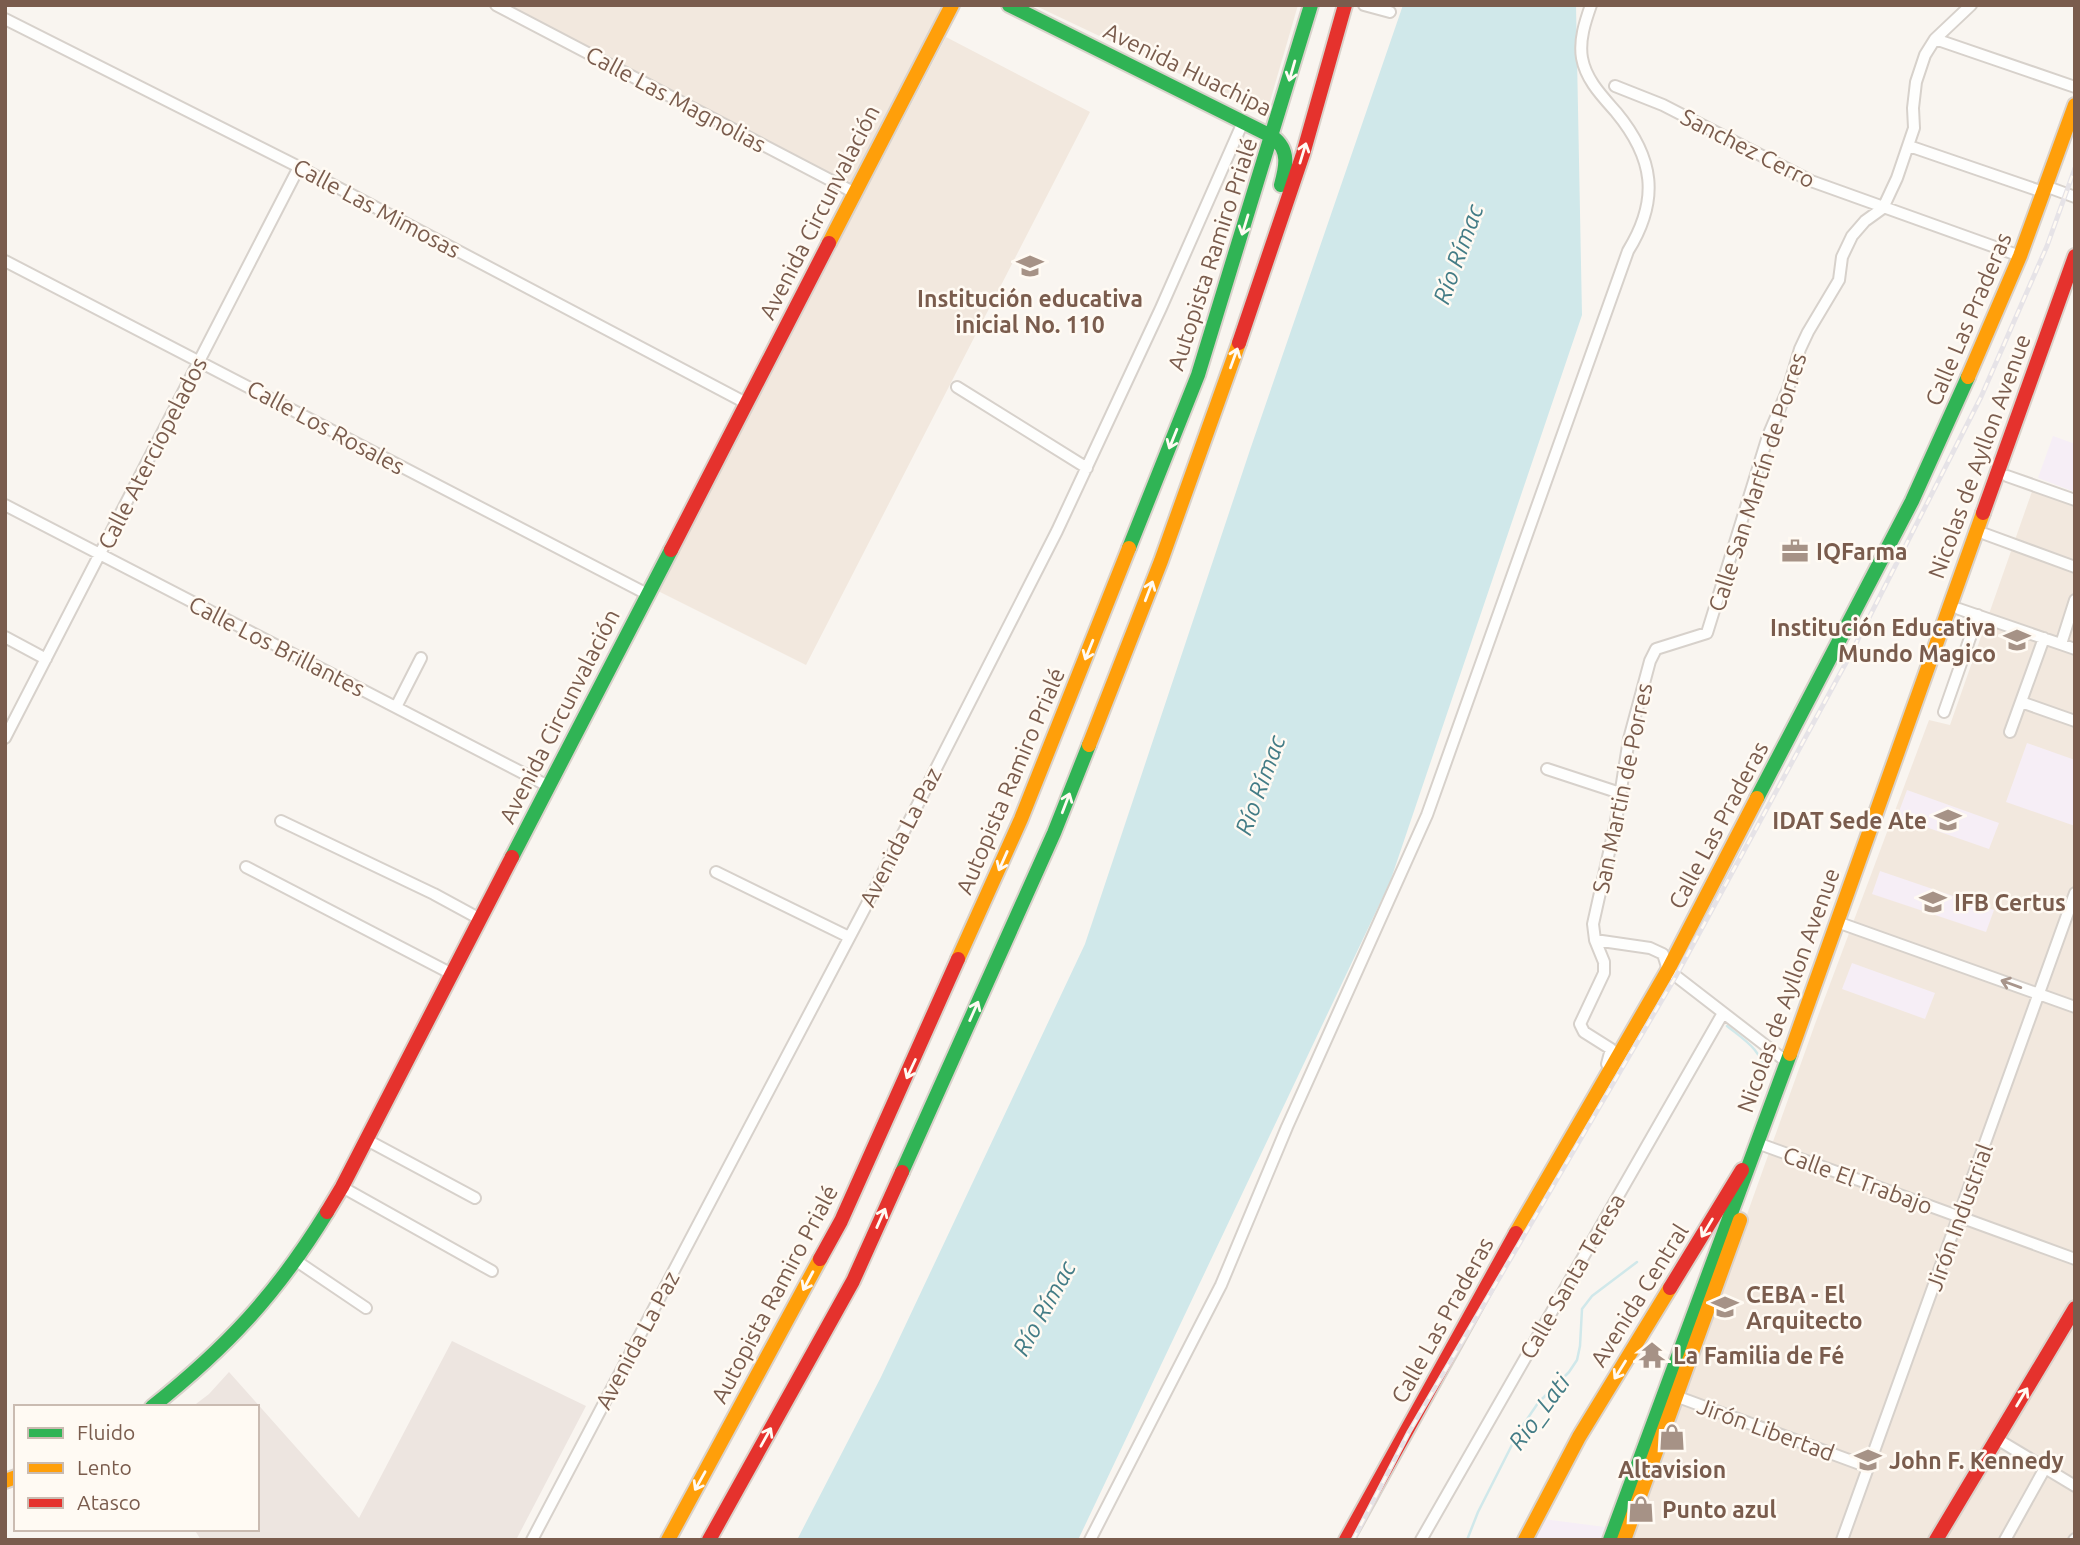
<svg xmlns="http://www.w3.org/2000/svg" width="2080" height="1545" viewBox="0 0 2080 1545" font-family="Ubuntu,sans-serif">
	<rect width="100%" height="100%" fill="#f9f5f0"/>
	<!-- residential -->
	<path fill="#f2e8de" d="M508 5H947L853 186Z
		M1034 5H1298L1266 115Z
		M946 37 1090 112 806 665 658 591Z
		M2036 480 2075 495V1540L1631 1539 1815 1024 1929 720 1950 725Z"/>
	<!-- industrial -->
	<path fill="#ede5e0" d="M452 1341 586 1406 516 1540H201L194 1529H257V1407H192L209 1394 229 1372 359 1518Z"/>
	<!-- education -->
	<path fill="#f6eef6" d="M2053 436 2075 444V492L2038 478Z
		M2027 743 2075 760V826L2006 802Z
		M1907 790 1999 823 1989 849 1897 817Z
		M1880 871 1994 910 1986 932 1872 894Z
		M1852 963 1935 993 1925 1019 1842 989Z
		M1543 1519 1605 1527 1600 1540H1532Z"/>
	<!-- water -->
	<path fill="#d0e8ea" d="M1403 5H1576L1582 315 1390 882 1078 1540H797L881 1377 1085 944 1251 447Z"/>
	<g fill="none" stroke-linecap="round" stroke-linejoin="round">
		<!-- stream -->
		<path stroke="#d0e8ea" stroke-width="2.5" d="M1727 1026C1743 1039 1764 1051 1764 1074
			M1467 1540 1478 1512 1519 1431 1538 1403 1569 1372 1577 1360 1580 1346 1582 1309 1592 1296 1637 1262"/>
		<defs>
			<path id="street" d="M496 5 855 193
				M1364 5 1390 12
				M5 19 299 167 746 403
				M1935 39 2075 87
				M1615 86 1663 105 1811 181 2020 256
				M1909 146 2043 192
				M2045 186 2075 197
				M5 261 647 594
				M957 387 1087 468
				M2007 476 2075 500
				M5 505 548 786
				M1985 534 2075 567
				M1959 609 2075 649
				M5 637 46 659
				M2061 644 2075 600
				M2021 702 2075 721
				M396 707 421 658
				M1944 712 1978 615
				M2010 732 2044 638
				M5 738 299 167
				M1547 769 1620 793
				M281 821 434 894 480 919
				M246 867 452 974
				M716 872 849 937
				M1837 922 2075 1007
				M1595 940 1650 948 1663 954 1668 970 1787 1062
				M1607 1064 1611 1049 1584 1032 1580 1024 1604 973V962L1595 940 1593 924 1616 821 1629 739 1650 661 1656 649 1707 633 1768 436 1788 389 1800 349 1808 332 1839 280 1842 257 1852 236 1865 221 1883 208 1897 178 1914 128 1913 108 1916 82 1925 55 1935 39 1971 5
				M367 1140 475 1198
				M1757 1143 2075 1259
				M342 1187 492 1271
				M295 1260 366 1308
				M1670 1394 1868 1467
				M1997 1439 2075 1486
				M532 1540 867 904 1057 531 1161 308 1243 122
				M1090 1540 1221 1285 1287 1127 1427 815 1628 251C1660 199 1654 158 1616 112 1602 96 1586 80 1582 58 1579 40 1585 22 1591 5
				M1421 1540 1723 1013
				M1842 1540 2075 893
				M2005 1540 2045 1468
				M2074 1540 2075 1539"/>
			<path id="fast" d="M1009 5 1273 137
				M1273 137C1290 150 1286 167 1281 185
				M1129 548 1198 375 1311 5
				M1757 798 1912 501 1968 377
				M512 857 671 550
				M902 1172 1054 833 1089 745
				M152 1407C227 1347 276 1295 327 1212
				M1610 1540 1790 1054"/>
			<path id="slow" d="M829 243 952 5
				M1968 377 2020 256 2075 105
				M1089 745 1161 561 1239 343
				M958 959 1021 819 1129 548
				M1790 1054 1983 513
				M1516 1233 1668 970 1757 798
				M5 1481 16 1477
				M668 1540 820 1259
				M1525 1540 1579 1437 1670 1288
				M1624 1540 1740 1220"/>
			<path id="jam" d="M1239 343 1303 154 1345 5
				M1983 513 2075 256
				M671 550 829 243
				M327 1212 342 1187 512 857
				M820 1259 841 1221 958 959
				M1670 1288 1742 1170
				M709 1540 853 1281 902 1172
				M1346 1540 1516 1233
				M1936 1540 2075 1308"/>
		</defs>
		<!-- street casing -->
		<use href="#street" stroke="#d7d1cb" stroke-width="14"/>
		<!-- fast casing -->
		<use href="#fast" stroke="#d9d2cb" stroke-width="18"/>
		<!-- slow casing -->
		<use href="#slow" stroke="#d9d2cb" stroke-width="18"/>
		<!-- jam casing -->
		<use href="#jam" stroke="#d9d2cb" stroke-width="18"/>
		<!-- street -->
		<use href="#street" stroke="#fefefd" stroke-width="10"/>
		<!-- fast -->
		<use href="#fast" stroke="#30b455" stroke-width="14"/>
		<!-- slow -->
		<use href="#slow" stroke="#ff9f0a" stroke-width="14"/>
		<!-- jam -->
		<use href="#jam" stroke="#e5322d" stroke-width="14"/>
		<defs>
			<path id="rail" d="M1353 1540 1409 1432 1676 976 1848 659 1981 397 2047 246 2075 168"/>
		</defs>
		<!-- rail casing -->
		<use href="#rail" stroke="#e6e3e7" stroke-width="5"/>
		<!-- rail -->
		<use href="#rail" stroke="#fffaf3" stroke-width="2.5" stroke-dasharray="8" stroke-linecap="butt"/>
	</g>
	<!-- one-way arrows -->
	<defs><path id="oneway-shaft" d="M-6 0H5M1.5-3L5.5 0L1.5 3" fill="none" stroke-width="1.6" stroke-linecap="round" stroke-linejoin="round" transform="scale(1.75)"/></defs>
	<g stroke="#fffaf3">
		<use href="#oneway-shaft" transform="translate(1292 71) rotate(106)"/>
		<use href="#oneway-shaft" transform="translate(1303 153) rotate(-73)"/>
		<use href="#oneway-shaft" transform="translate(1245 225) rotate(107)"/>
		<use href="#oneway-shaft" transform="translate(1234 358) rotate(-70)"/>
		<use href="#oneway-shaft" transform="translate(1173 439) rotate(112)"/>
		<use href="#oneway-shaft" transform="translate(1149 591) rotate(-69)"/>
		<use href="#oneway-shaft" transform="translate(1089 650) rotate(112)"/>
		<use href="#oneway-shaft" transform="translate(1066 803) rotate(-69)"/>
		<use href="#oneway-shaft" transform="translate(1003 861) rotate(114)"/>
		<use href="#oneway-shaft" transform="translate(974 1011) rotate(-66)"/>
		<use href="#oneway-shaft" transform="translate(911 1069) rotate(115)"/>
		<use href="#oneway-shaft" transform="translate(881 1218) rotate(-66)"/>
		<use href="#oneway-shaft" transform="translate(1707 1228) rotate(121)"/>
		<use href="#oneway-shaft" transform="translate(808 1281) rotate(118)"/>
		<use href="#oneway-shaft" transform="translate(1620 1370) rotate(122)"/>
		<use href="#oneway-shaft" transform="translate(2022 1397) rotate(-59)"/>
		<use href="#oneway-shaft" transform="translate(766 1437) rotate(-61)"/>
		<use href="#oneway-shaft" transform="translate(700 1481) rotate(119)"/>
	</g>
	<use stroke="#a8958b" href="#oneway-shaft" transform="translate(2011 984) rotate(-160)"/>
	<!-- icons -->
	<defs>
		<symbol id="school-bare" viewBox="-9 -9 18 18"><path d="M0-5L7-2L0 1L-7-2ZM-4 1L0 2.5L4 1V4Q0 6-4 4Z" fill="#a69286" stroke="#fffaf3" stroke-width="2.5" paint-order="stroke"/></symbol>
		<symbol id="office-bare" viewBox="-9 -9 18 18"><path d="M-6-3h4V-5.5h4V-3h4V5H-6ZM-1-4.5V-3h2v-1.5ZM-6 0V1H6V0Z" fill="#a69286" stroke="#fffaf3" stroke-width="2.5" paint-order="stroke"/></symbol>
		<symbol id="university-bare" viewBox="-9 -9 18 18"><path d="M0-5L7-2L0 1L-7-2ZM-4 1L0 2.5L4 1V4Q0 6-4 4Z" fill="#a69286" stroke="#fffaf3" stroke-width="2.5" paint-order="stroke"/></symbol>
		<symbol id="temple-bare" viewBox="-9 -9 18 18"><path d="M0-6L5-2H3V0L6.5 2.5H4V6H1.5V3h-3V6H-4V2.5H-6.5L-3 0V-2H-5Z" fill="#a69286" stroke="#fffaf3" stroke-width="2.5" paint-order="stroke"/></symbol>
		<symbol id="shop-bare" viewBox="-9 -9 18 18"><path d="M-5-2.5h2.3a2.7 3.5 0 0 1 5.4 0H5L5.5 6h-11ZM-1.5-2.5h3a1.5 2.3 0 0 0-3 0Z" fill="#a69286" stroke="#fffaf3" stroke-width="2.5" paint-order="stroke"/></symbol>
	</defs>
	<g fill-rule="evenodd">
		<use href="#school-bare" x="1011" y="247" width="38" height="38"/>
		<use href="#office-bare" x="1776" y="532" width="38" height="38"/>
		<use href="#school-bare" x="1998" y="621" width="38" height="38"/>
		<use href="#university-bare" x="1929" y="801" width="38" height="38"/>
		<use href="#university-bare" x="1914" y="883" width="38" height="38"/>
		<use href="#school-bare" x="1706" y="1288" width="38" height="38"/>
		<use href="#temple-bare" x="1633" y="1336" width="38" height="38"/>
		<use href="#shop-bare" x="1653" y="1418" width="38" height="38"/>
		<use href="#school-bare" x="1849" y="1441" width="38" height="38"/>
		<use href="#shop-bare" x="1622" y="1490" width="38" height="38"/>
	</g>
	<g text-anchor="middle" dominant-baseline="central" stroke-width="5" stroke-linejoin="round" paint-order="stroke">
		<!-- street labels -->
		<g font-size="23" fill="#7a5c4d" stroke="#fffaf3">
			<text transform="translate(1188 69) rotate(26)">Avenida Huachipa</text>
			<text transform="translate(676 99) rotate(28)">Calle Las Magnolias</text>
			<text transform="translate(1748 148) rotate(27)">Sanchez Cerro</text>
			<text transform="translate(377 208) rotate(28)">Calle Las Mimosas</text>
			<text transform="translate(819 212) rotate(-63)">Avenida Circunvalación</text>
			<text transform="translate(1212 254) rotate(-72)">Autopista Ramiro Prialé</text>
			<text transform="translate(1968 319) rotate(-67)">Calle Las Praderas</text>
			<text transform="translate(326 427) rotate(28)">Calle Los Rosales</text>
			<text transform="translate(152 453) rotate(-63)">Calle Aterciopelados</text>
			<text transform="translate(1979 456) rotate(-70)">Nicolas de Ayllon Avenue</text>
			<text transform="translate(1757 482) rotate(-72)">Calle San Martín de Porres</text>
			<text transform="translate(277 646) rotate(27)">Calle Los Brillantes</text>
			<text transform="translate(559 716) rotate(-63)">Avenida Circunvalación</text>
			<text transform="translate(1010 781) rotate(-67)">Autopista Ramiro Prialé</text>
			<text transform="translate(1622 788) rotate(-78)">San Martin de Porres</text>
			<text transform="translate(1718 825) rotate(-62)">Calle Las Praderas</text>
			<text transform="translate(900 837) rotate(-63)">Avenida La Paz</text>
			<text transform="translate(1788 990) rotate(-70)">Nicolas de Ayllon Avenue</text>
			<text transform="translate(1858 1180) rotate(20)">Calle El Trabajo</text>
			<text transform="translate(1959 1217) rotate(-70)">Jirón Industrial</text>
			<text transform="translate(1572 1276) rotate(-60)">Calle Santa Teresa</text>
			<text transform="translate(774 1294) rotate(-62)">Autopista Ramiro Prialé</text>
			<text transform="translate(1639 1295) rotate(-58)">Avenida Central</text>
			<text transform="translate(1442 1320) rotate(-61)">Calle Las Praderas</text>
			<text transform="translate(637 1340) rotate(-62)">Avenida La Paz</text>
			<text transform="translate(1766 1429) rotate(20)">Jirón Libertad</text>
		</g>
		<!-- poi labels -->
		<g font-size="23" font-weight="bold" fill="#7a5c4d" stroke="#fffaf3" text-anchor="start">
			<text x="1030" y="298" text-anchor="middle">Institución educativa<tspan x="1030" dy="26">inicial No. 110</tspan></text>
			<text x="1816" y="551">IQFarma</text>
			<text x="1996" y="627" text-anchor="end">Institución Educativa<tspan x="1996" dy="26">Mundo Magico</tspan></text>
			<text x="1927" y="820" text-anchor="end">IDAT Sede Ate</text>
			<text x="1954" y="902">IFB Certus</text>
			<text x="1746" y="1294">CEBA - El<tspan x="1746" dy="26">Arquitecto</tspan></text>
			<text x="1673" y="1355">La Familia de Fé</text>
			<text x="1889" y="1460">John F. Kennedy</text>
			<text x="1672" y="1469" text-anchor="middle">Altavision</text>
			<text x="1662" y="1509">Punto azul</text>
		</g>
		<!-- water labels -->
		<g font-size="24" font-style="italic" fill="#437c86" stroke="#fffaf3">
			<text transform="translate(1458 254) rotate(-70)">Río Rímac</text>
			<text transform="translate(1260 785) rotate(-70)">Río Rímac</text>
			<text transform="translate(1044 1308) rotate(-61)">Río Rímac</text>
			<text transform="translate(1539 1412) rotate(-54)">Rio_Lati</text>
		</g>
	</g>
	<!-- border -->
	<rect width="2080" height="1545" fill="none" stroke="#7a5c4d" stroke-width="14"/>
	<!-- legend -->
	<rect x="14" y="1405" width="245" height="126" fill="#fffaf3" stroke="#cabbb1" stroke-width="2"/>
	<rect x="28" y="1428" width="35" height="10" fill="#30b455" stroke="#cabbb1" stroke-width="2"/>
	<text x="77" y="1440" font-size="21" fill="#7a5c4d">Fluido</text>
	<rect x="28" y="1463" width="35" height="10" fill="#ff9f0a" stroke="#cabbb1" stroke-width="2"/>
	<text x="77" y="1475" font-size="21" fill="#7a5c4d">Lento</text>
	<rect x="28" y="1498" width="35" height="10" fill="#e5322d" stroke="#cabbb1" stroke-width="2"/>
	<text x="77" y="1510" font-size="21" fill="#7a5c4d">Atasco</text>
</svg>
